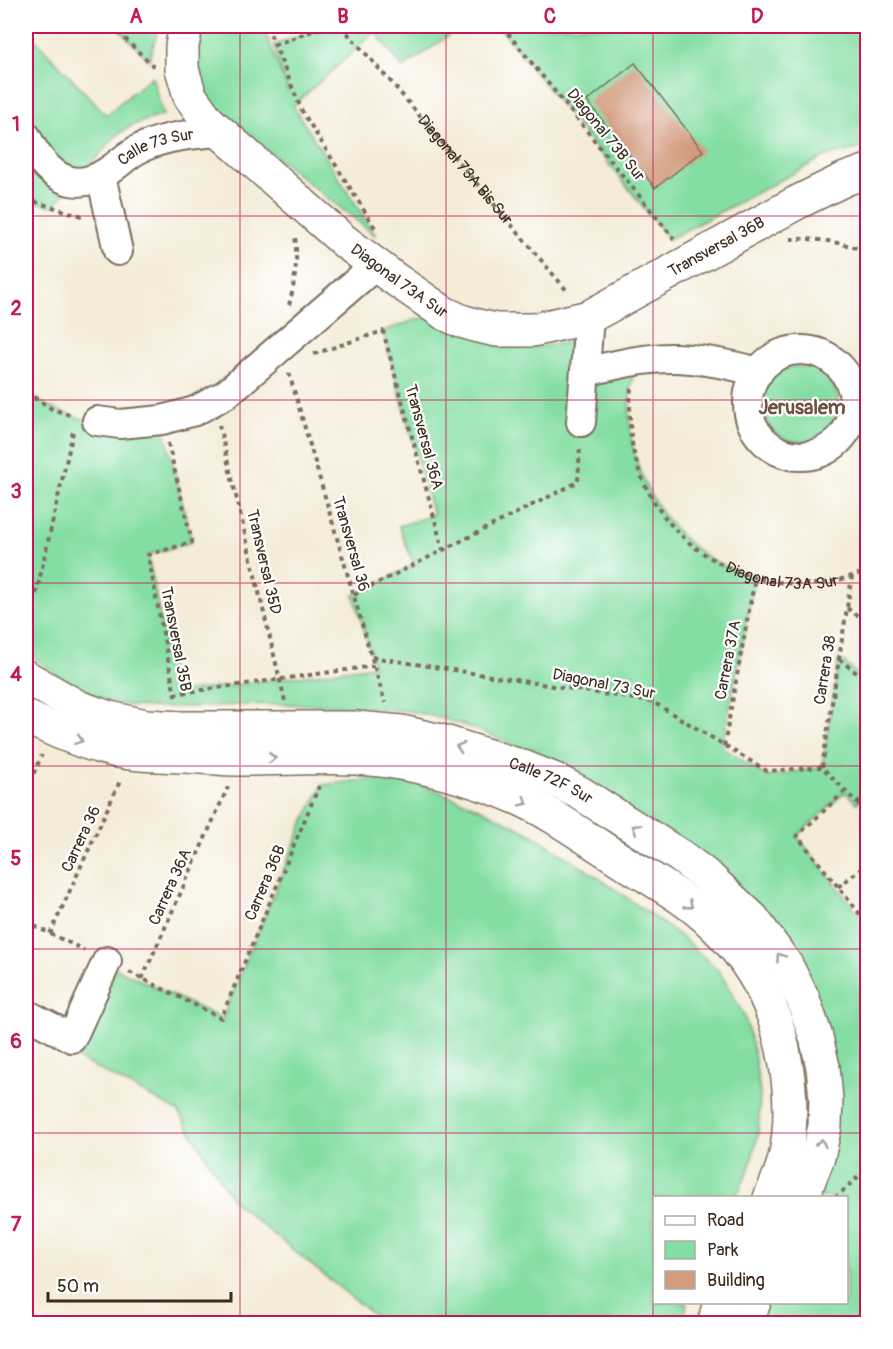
<svg xmlns="http://www.w3.org/2000/svg" width="893" height="1349" viewBox="0 0 893 1349" font-family="Pangolin,sans-serif">
	<rect width="100%" height="100%" fill="#fff"/>
	<filter id="ink" filterUnits="userSpaceOnUse"><feTurbulence type="fractalNoise" baseFrequency=".0167" numOctaves="2"/><feDisplacementMap in="SourceGraphic" scale="12" xChannelSelector="R" yChannelSelector="G"/><feConvolveMatrix kernelMatrix="1 2 1 2 8 2 1 2 1" color-interpolation-filters="sRGB"/></filter>
	<filter id="wash" filterUnits="userSpaceOnUse"><feTurbulence type="fractalNoise" baseFrequency=".008" numOctaves="4" result="noise"/><feDisplacementMap in="SourceGraphic" scale="24" xChannelSelector="R" yChannelSelector="G"/><feGaussianBlur stdDeviation="1.35" result="paint"/><feColorMatrix in="noise" values="0 0 0 0 0 0 0 0 0 0 0 0 0 0 0 0 0 1.4 0 .05"/><feComposite in="paint" operator="in"/></filter>
	<g filter="url(#wash)">
		<rect width="100%" height="100%" fill="#f4ecd8"/>
		<!-- green -->
		<path fill="#84dea3" stroke="#608460" stroke-width="1.5" d="M116 26H159L149 60Z
			M203 26H263L288 92 274 45 327 26H462L403 68 375 32 293 106 376 236 238 127 214 110 198 84 194 55Z
			M498 26H867V147L826 156 669 239Z
			M26 30 106 115 152 76 163 115 135 124 118 134 53 207 26 199Z
			M424 317 509 346 538 347 570 342 567 379 619 364 637 361C635 370 632 379 631 388 622 454 653 522 709 558 724 567 739 573 755 578L722 747 767 777 822 767 839 659 867 682V795L857 803 845 792 797 836 867 924V1323H758L766 1303 846 1302V1198L811 1197 823 1138 795 983 574 773C519 747 460 717 399 710 346 705 292 703 239 705 200 706 144 712 107 701 76 691 51 671 26 651V392C46 407 70 417 95 421 115 423 142 421 162 420L192 542 148 555 175 693 374 666 354 595 414 565 399 526 433 515 383 331Z
			M762 404a38 38 0 1 1 76 0a38 38 0 1 1-76 0Z
			M373 779 422 785 477 807 531 834 605 882 683 938 719 971 744 1015 753 1048 760 1092 758 1136 748 1172 736 1197 654 1198V1302L687 1303 684 1323H383L234 1202 178 1111 73 1056 111 966 222 1019 303 823 323 785Z"/>
		<g id="blocks">
			<!-- building -->
			<path fill="#d39c7f" d="M635 63 703 151 655 188 587 101Z"/>
		</g>
	</g>
	<g filter="url(#ink)">
		<use href="#blocks" fill-opacity="0" stroke="#7c6e5f" stroke-width="1.5"/>
		<g fill="none" stroke-linecap="round" stroke-linejoin="round">
			<defs>
				<g id="street">
					<path id="s3" d="M26 136C42 168 68 197 105 173 119 165 128 153 143 147 167 136 194 134 220 132"/>
					<path d="M101 176 118 251"/>
					<circle cx="801" cy="403" r="53"/>
					<path d="M585 372C615 365 645 357 676 358 704 359 732 365 759 372"/>
					<path d="M97 421 120 424 162 420 195 411 226 394 376 265"/>
					<path d="M581 422 589 317"/>
					<path d="M26 1014 72 1038 107 961"/>
				</g>
				<g id="secondary">
					<path id="s4" d="M186 26 182 46V69L190 96 208 121 344 241 392 277 444 313 461 321 478 326 496 330H533L589 317 796 203 845 179 868 171"/>
					<path id="s5" d="M26 677 78 707 109 718 146 726 181 728H356L402 732 441 741 523 767 553 779 580 793 680 856 709 878 753 919 786 965 803 999 816 1037 823 1067 826 1099 825 1126 818 1157 802 1198"/>
					<path d="M26 717C49 728 73 739 98 746 126 755 156 755 185 756 204 757 224 759 243 759 281 759 319 756 357 758 367 759 378 759 388 761 432 768 477 780 518 798 552 813 584 837 616 857 648 878 686 897 714 925 729 939 742 955 753 973 784 1022 797 1097 786 1154 783 1169 777 1183 770 1198"/>
					<path d="M714 1324 720 1302"/>
					<path d="M746 1324 754 1302"/>
				</g>
			</defs>
			<!-- street casing -->
			<use href="#street" stroke="#7c6e5f" stroke-width="32"/>
			<!-- secondary casing -->
			<use href="#secondary" stroke="#7c6e5f" stroke-width="36"/>
			<!-- path -->
			<g stroke="#7c6e5f" stroke-width="4" stroke-dasharray="4.5 4.5" stroke-linecap="butt">
				<path d="M112 26 154 67"/>
				<path d="M267 26 302 111 375 228"/>
				<path id="s1" d="M341 26 392 83 568 292"/>
				<path d="M502 26 674 239"/>
				<path d="M274 45 326 26"/>
				<path d="M26 199 85 217"/>
				<path d="M790 239C817 238 842 242 868 252"/>
				<path d="M289 305C295 283 298 259 295 236"/>
				<path d="M314 354 383 331 443 550"/>
				<path d="M289 373 385 703"/>
				<path id="s2" d="M631 388C629 413 629 437 636 461 659 538 730 586 810 584 830 584 849 577 868 571"/>
				<path d="M26 392 52 409 73 416"/>
				<path d="M219 425 285 701"/>
				<path d="M168 443 192 542 148 555 176 701"/>
				<path d="M354 595 578 482 580 446"/>
				<path d="M847 608 868 623"/>
				<path d="M26 638 73 432"/>
				<path d="M372 657 653 702 767 771 822 767 868 814"/>
				<path d="M839 659 868 682"/>
				<path d="M174 694 374 666"/>
				<path d="M724 746 755 578"/>
				<path d="M822 767 852 576"/>
				<path d="M26 790 42 755"/>
				<path d="M845 791 797 836 868 924"/>
				<path d="M857 803 868 795"/>
				<path d="M838 887 868 863"/>
				<path d="M26 922 84 950"/>
				<path d="M50 934 121 779"/>
				<path d="M129 972 221 1018 319 786"/>
				<path d="M142 979 228 787"/>
				<path d="M835 1198 868 1168"/>
			</g>
			<!-- street -->
			<use href="#street" stroke="#fff" stroke-width="28"/>
			<!-- secondary -->
			<use href="#secondary" stroke="#fff" stroke-width="33"/>
		</g>
		<!-- one-way arrows -->
		<defs><path id="oneway-chevron" d="M-2-3.5L2.5 0L-2 3.5" fill="none" stroke-width="1.6" stroke-linecap="round" stroke-linejoin="round" transform="scale(1.5)"/></defs>
		<g stroke="#a79f9a">
			<use href="#oneway-chevron" transform="translate(79 740) rotate(19)"/>
			<use href="#oneway-chevron" transform="translate(460 747) rotate(-162)"/>
			<use href="#oneway-chevron" transform="translate(272 758) rotate(-1)"/>
			<use href="#oneway-chevron" transform="translate(524 802) rotate(27)"/>
			<use href="#oneway-chevron" transform="translate(636 828) rotate(-148)"/>
			<use href="#oneway-chevron" transform="translate(689 905) rotate(38)"/>
			<use href="#oneway-chevron" transform="translate(780 957) rotate(-124)"/>
			<use href="#oneway-chevron" transform="translate(821 1143) rotate(-78)"/>
		</g>
	</g>
	<!-- grid -->
	<path fill="none" stroke="#c2185b" stroke-width="1.5" stroke-opacity="0.55" d="M240 26V1324M446 26V1324M653 26V1324M26 216H868M26 400H868M26 583H868M26 766H868M26 949H868M26 1133H868"/>
	<g text-anchor="middle" dominant-baseline="central" stroke-width="4.5" stroke-linejoin="round" paint-order="stroke">
		<!-- street labels -->
		<g font-size="16" fill="#3b2a1e" stroke="#fff">
			<text transform="translate(606 135) rotate(51)">Diagonal 73B Sur</text>
			<text stroke="none"><textPath href="#s3" startOffset="160">Calle 73 Sur</textPath></text>
			<text stroke="none"><textPath href="#s1" startOffset="190">Diagonal 73A Bis Sur</textPath></text>
			<text stroke="none"><textPath href="#s4" startOffset="702">Transversal 36B</textPath></text>
			<text stroke="none"><textPath href="#s4" startOffset="352">Diagonal 73A Sur</textPath></text>
			<text transform="translate(424 437) rotate(75)">Transversal 36A</text>
			<text transform="translate(351 544) rotate(74)">Transversal 36</text>
			<text transform="translate(264 562) rotate(77)">Transversal 35D</text>
			<text stroke="none"><textPath href="#s2" startOffset="274">Diagonal 73A Sur</textPath></text>
			<text transform="translate(176 639) rotate(79)">Transversal 35B</text>
			<text transform="translate(728 660) rotate(-79)">Carrera 37A</text>
			<text transform="translate(825 670) rotate(-81)">Carrera 38</text>
			<text transform="translate(604 684) rotate(11)">Diagonal 73 Sur</text>
			<text stroke="none"><textPath href="#s5" startOffset="544">Calle 72F Sur</textPath></text>
			<text transform="translate(81 839) rotate(-65)">Carrera 36</text>
			<text transform="translate(265 883) rotate(-67)">Carrera 36B</text>
			<text transform="translate(170 887) rotate(-66)">Carrera 36A</text>
		</g>
		<!-- quarter labels -->
		<g font-size="20" font-weight="bold" fill="#705240" stroke="#fff">
			<text x="802" y="407">Jerusalem</text>
		</g>
	</g>
	<!-- margin -->
	<rect width="893" height="1349" fill="none" stroke="#fff" stroke-width="66"/>
	<!-- legend -->
	<rect x="653" y="1196" width="195" height="108" fill="#ffffff" stroke="#b1aaa5" stroke-width="1.5"/>
	<rect x="665" y="1216" width="30" height="9" fill="#ffffff" stroke="#b1aaa5" stroke-width="1.5"/>
	<text x="707" y="1226" font-size="18" fill="#3b2a1e">Road</text>
	<rect x="665" y="1241" width="30" height="18" fill="#84dea3" stroke="#b1aaa5" stroke-width="1.5"/>
	<text x="707" y="1256" font-size="18" fill="#3b2a1e">Park</text>
	<rect x="665" y="1271" width="30" height="18" fill="#d39c7f" stroke="#b1aaa5" stroke-width="1.5"/>
	<text x="707" y="1286" font-size="18" fill="#3b2a1e">Building</text>
	<!-- scale -->
	<path d="M48 1292v9h183v-9" fill="none" stroke="#3b2a1e" stroke-width="3"/>
	<text x="57" y="1292" font-size="18" fill="#3b2a1e" stroke="#ffffff" stroke-width="4.5" paint-order="stroke">50 m</text>
	<rect x="33" y="33" width="827" height="1283" fill="none" stroke="#c2185b" stroke-width="2"/>
	<g font-size="20" text-anchor="middle" font-weight="bold" fill="#c2185b">
		<text x="136" y="23">A</text>
		<text x="343" y="23">B</text>
		<text x="550" y="23">C</text>
		<text x="757" y="23">D</text>
		<text x="16" y="131">1</text>
		<text x="16" y="315">2</text>
		<text x="16" y="498">3</text>
		<text x="16" y="681">4</text>
		<text x="16" y="865">5</text>
		<text x="16" y="1048">6</text>
		<text x="16" y="1231">7</text>
	</g>
</svg>
